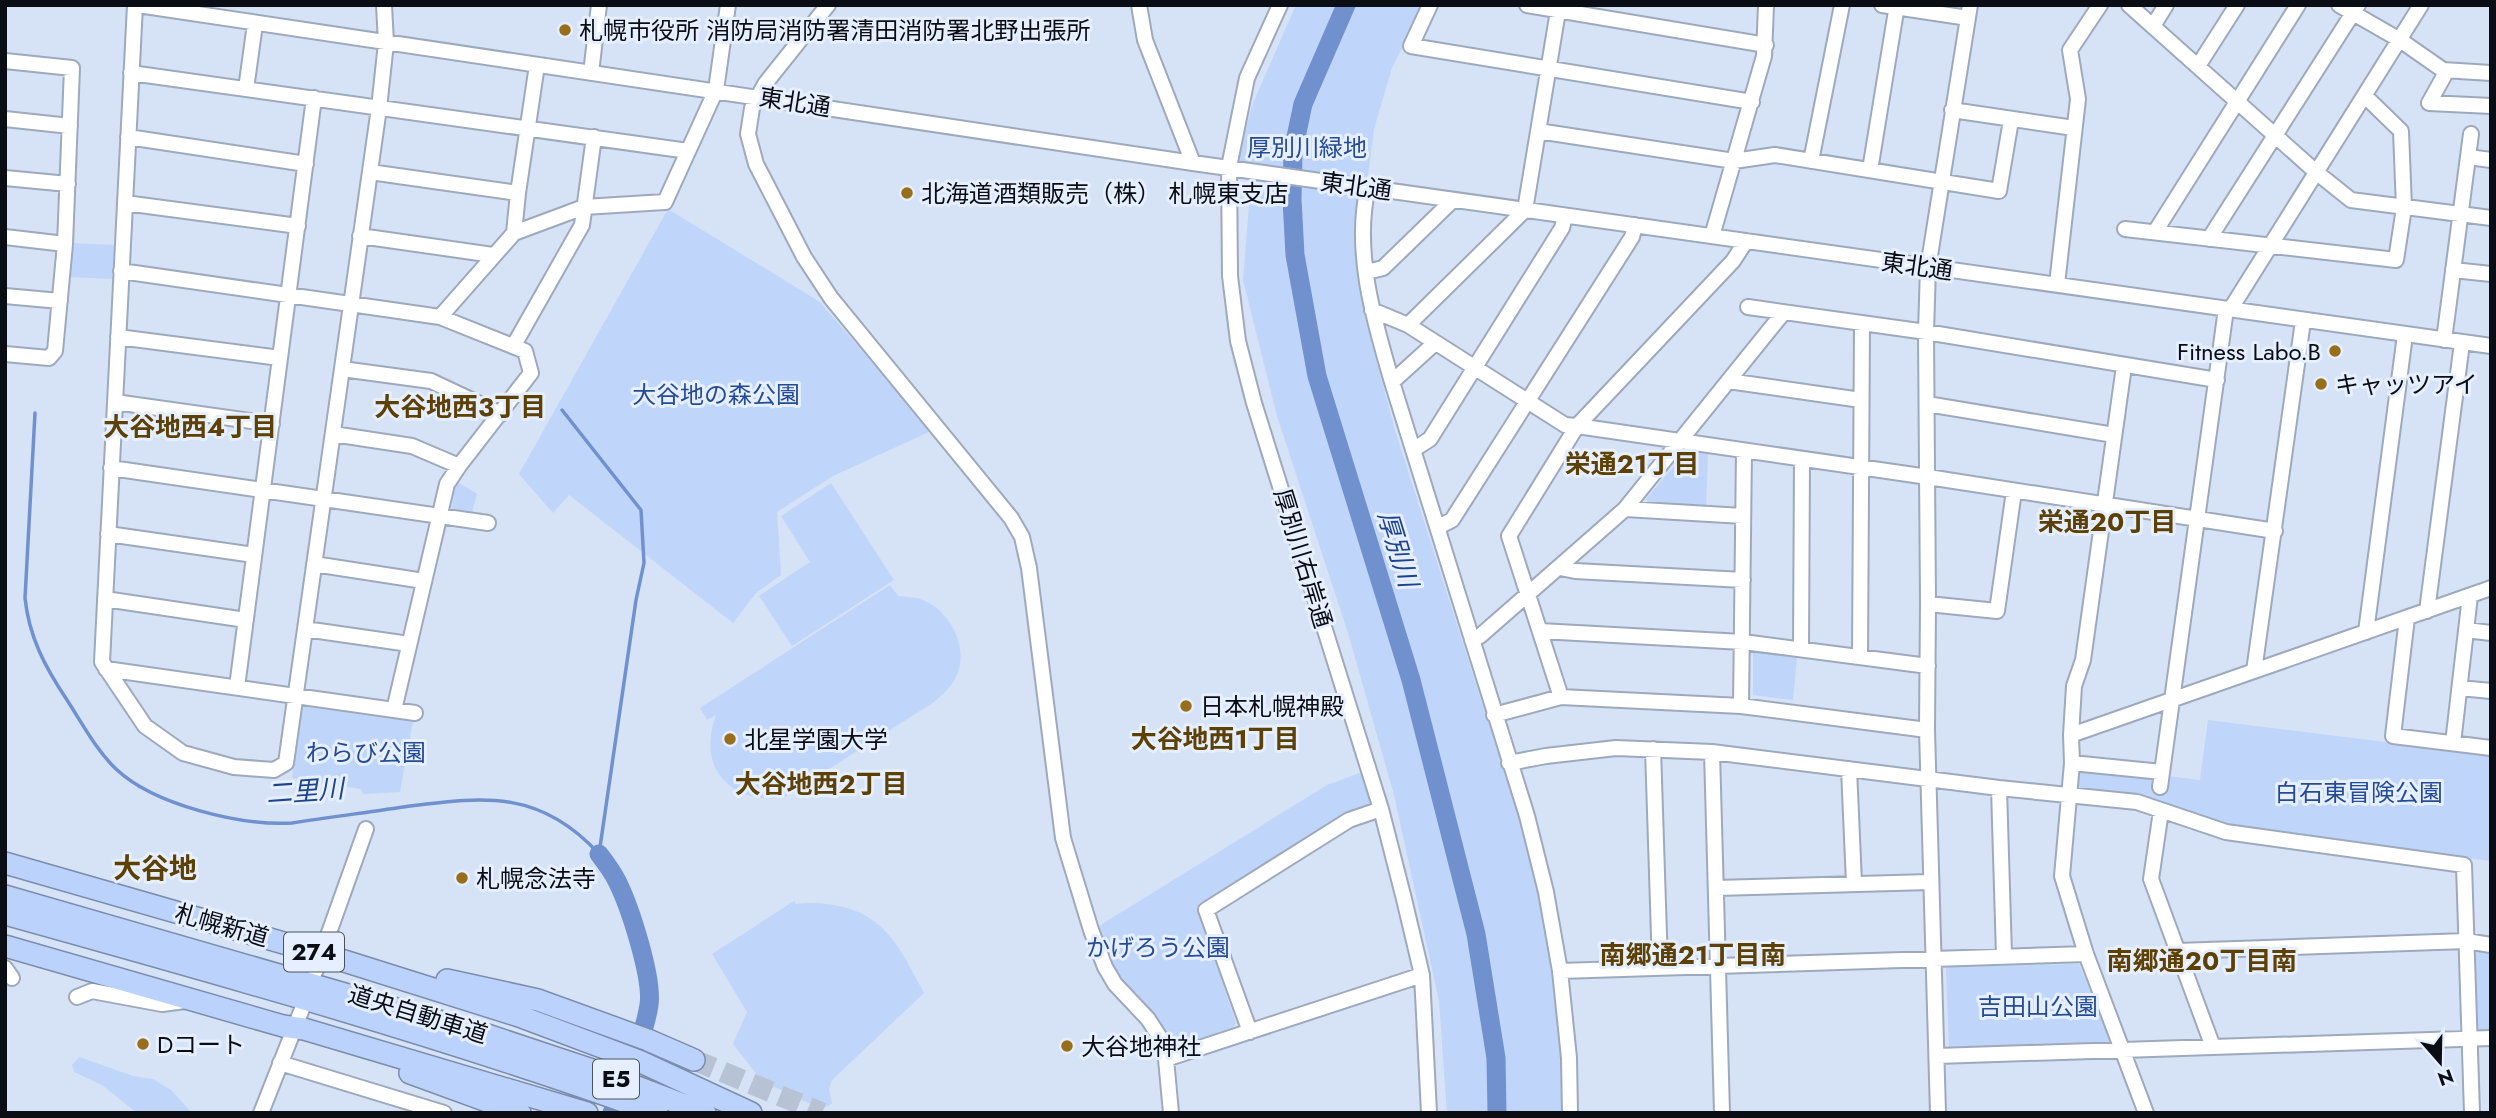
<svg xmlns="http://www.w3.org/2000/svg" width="2496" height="1118" viewBox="0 0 2496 1118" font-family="Jost,'Noto Sans JP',sans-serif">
	<rect width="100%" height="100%" fill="#d6e2f6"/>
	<!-- green -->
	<path fill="#c0d5fa" d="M1296 5H1424L1392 68 1374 129 1369 169 1359 223 1364 314 1395 430 1481 700 1511 779 1541 895 1557 999 1565 1113H1447L1439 1001 1394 795 1348 633 1277 416 1243 280 1251 181 1237 159 1253 103Z
		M668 209 820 302 931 431 833 476 777 512 781 575 756 593 733 623 569 495 553 513 519 474Z
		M70 243 118 245 115 279 68 277Z
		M1687 451 1708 454 1706 508 1649 504 1646 499Z
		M456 481 477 494 471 516 451 513Z
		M831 483 894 580 792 646 759 596 810 562 781 516Z
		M890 585 898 596C905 597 914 597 920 599 950 609 970 648 956 677 951 687 942 695 934 702L785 797C746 805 705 781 711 737 711 729 714 722 716 715L707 720 700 708Z
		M1755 651 1797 657 1793 700 1753 695V653Z
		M306 706 413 721 400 792 363 794 361 789 292 778 302 709Z
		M2208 720 2491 755V861L2228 828 2076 794 2078 765 2200 780Z
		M1365 771 1375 802 1197 907 1236 1023 1234 1027 1175 1047 1171 1045 1156 1015 1124 982 1111 963 1099 926 1327 785Z
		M794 901 796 904C810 902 821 903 834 905 887 914 901 951 924 993L832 1080 829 1089 832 1104 821 1109 762 1081 733 1044 747 1012 712 954Z
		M2476 949 2491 951V1032H2479L2475 1029 2473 953Z
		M2079 964 2112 1044 1949 1049 1946 967Z
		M79 1057 133 1076 153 1079 171 1090 192 1113H137L102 1085 74 1072 72 1065Z"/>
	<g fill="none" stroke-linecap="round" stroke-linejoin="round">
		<!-- stream -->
		<path stroke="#7091ce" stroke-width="3.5" d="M562 410 641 510 644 563 636 600 599 854
			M35 413 25 598C29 637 45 667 67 700 82 723 96 750 116 769 154 805 241 826 292 823 331 817 370 812 410 806 487 796 542 791 599 854"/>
		<!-- river -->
		<path stroke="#7091ce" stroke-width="19" d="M1346 5 1303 104 1293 151 1292 199 1295 255 1317 376 1411 680 1476 934 1496 1058 1497 1113
			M599 854C606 863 612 871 617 881 630 907 653 978 649 1005 644 1038 623 1081 612 1113"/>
		<!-- highway-tunnel -->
		<path stroke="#b7c2d4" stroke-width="21" stroke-dasharray="21 10" stroke-linecap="butt" d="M694 1060 822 1113"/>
		<defs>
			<path id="minor" d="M135 5 102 662 145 726 183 753 234 767 274 770 286 763 379 108 386 43 384 5
				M138 5 1193 163 2491 346
				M828 5 765 84 752 108 748 134 756 164 804 257 831 298 1011 518 1022 537 1029 568 1063 838 1091 930 1105 967 1115 984 1148 1019 1159 1036 1166 1059 1171 1113
				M1139 5 1145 40 1193 163
				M1280 5 1247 78 1229 167 1230 276 1238 341 1254 403 1381 809 1404 899 1422 975 1429 1113
				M1430 5 1411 46 1752 102
				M1527 5 1766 45
				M1882 5 1968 18
				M2129 5 2316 172 2351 200 2491 218
				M2339 5 2400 40 2443 70 2491 73
				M2153 26 2166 5
				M5 61 72 68 65 244 55 351 49 358 5 354
				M2198 66 2237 5
				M2443 70 2444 76 2429 103 2491 106
				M131 73 688 151
				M591 73 599 5
				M246 89 255 24
				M1952 110 2074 128
				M5 119 70 126
				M1538 131 1734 161 1775 155 1999 191 2011 120
				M128 137 306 164
				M2468 157 2491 160
				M1811 161 1842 5
				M1870 170 1897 5
				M370 172 518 193
				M5 178 68 184
				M1368 187C1353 251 1374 321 1392 382L1527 816 1546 892 1560 971 1569 1058 1570 1113
				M125 203 298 226
				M2125 229 2396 260 2404 208 2401 131 2365 96
				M2155 232 2298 5
				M514 233 518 193 537 65
				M360 236 493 255
				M1712 236 1764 56 1766 5
				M5 237 65 244
				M2209 239 2358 5
				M1746 241 1733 261 1577 426 1928 477 2275 531
				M2453 270 2491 274
				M121 271 440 317 525 351 531 373 459 466 447 484 394 710
				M1367 272 1383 268 1453 200
				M2057 284 2078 99 2070 50 2100 5
				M5 296 60 301
				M1748 307 1926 332 2217 380
				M1372 310 1408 325 1565 425 1577 426 1509 536 1561 697
				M2230 310 2421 5
				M440 317 514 233 584 207 665 202 716 90 728 5
				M1408 325 1525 210 1559 5
				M118 337 280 358
				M2444 340 2471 134
				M514 345 582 225 594 137
				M342 369 431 381 501 414
				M1728 381 1861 400
				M1392 382 1435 343
				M115 402 272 424
				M1927 404 2114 435
				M333 434 412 446 459 466
				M1413 450 1430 439 1562 228 1565 216
				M111 468 488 523
				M1625 509 1743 516
				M1438 527 1452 520 1632 237 1635 225
				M108 534 254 555
				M314 564 424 581
				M1560 568 1575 571 1743 580
				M105 599 246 620
				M1928 604 1997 611 2014 491
				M2427 611 2462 343
				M2407 618 2393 736 2491 748
				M305 629 409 644
				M2466 630 2491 633
				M1540 631 1743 642 1928 666
				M2366 632 2405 335
				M1472 640 1480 636 1625 509 1784 312
				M1801 649 1802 459
				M1860 656 1862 324
				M106 669 415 713
				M2254 671 2491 588
				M237 687 314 98
				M2460 688 2491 691
				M1741 706 1744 451
				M1494 715 1561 697 1741 706 1927 730
				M2071 735 2074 686 2083 660 2124 366
				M2453 743 2470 596
				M1653 749 1660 966
				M1712 752 1722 1113
				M1509 763 1546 756 1616 748 1712 752 1999 788 2137 802 2226 832 2464 865 2472 1113
				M2072 763 2162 772
				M1849 769 1854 883
				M2160 787 2226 309
				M1999 788 2004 956
				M2161 811 2151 879 2213 1047
				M1716 888 1930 882
				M2177 951 2466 941 2491 945
				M5 968 12 978
				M1560 971 2086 954
				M315 972 366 829
				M77 997 92 991 162 1004 185 1001
				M1250 1032 1206 910 1349 820 1381 809
				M1937 1056 2491 1038
				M1166 1059 1422 975
				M280 1063 444 1113
				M261 1113 302 1009
				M1938 1113 1927 730 1928 604 1926 332 1928 268 1970 5
				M2146 1113 2086 954 2062 876 2072 763 2071 735 2254 671 2303 321"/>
			<path id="highway" d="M5 863 322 954 519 1016 639 1061 751 1113
				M5 896 487 1035 598 1072 705 1113
				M5 914C224 975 443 1036 657 1113
				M5 946 283 1026 304 1029 587 1113
				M447 980 538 1000 648 1040 694 1060
				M410 1073 520 1113"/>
		</defs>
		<!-- minor casing -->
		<use href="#minor" stroke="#9ea9bc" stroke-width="18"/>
		<!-- highway casing -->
		<use href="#highway" stroke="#7c8dab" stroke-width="24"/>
		<!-- minor -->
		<use href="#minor" stroke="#fff" stroke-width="14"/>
		<!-- highway -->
		<use href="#highway" stroke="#bad2fc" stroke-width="21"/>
	</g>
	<!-- markers -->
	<g fill="#976e1a" stroke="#e6efff" stroke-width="2.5">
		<circle cx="565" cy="30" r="7"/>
		<circle cx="907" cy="193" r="7"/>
		<circle cx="2335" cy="351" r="7"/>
		<circle cx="2321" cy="384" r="7"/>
		<circle cx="1186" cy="706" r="7"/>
		<circle cx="730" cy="739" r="7"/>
		<circle cx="462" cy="878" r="7"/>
		<circle cx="143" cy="1044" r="7"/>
		<circle cx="1067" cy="1046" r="7"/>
	</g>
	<g text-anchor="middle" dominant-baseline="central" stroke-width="6" stroke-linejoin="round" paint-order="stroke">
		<!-- shield labels -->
		<g fill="#e6efff" stroke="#4c525a" stroke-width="2">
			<rect x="284" y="932.5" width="60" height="39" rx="5"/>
			<rect x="593" y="1059.5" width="46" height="39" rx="5"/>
		</g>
		<g font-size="23" font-weight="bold" fill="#0a0e14">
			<text x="314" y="952">274</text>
			<text x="616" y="1079">E5</text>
		</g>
		<!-- poi labels -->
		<g font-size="24" fill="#0a0e14" stroke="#e6efff" text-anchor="start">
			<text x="579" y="30">札幌市役所 消防局消防署清田消防署北野出張所</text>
			<text x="921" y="193">北海道酒類販売（株） 札幌東支店</text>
			<text x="2321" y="351" text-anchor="end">Fitness Labo.B</text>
			<text x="2335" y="384">キャッツアイ</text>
			<text x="1200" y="706">日本札幌神殿</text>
			<text x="744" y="739">北星学園大学</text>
			<text x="476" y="878">札幌念法寺</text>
			<text x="157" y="1044">Dコート</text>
			<text x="1081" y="1046">大谷地神社</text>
		</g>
		<!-- street labels -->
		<g font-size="24" fill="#0a0e14" stroke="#e6efff">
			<text transform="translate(795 102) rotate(9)">東北通</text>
			<text transform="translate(1356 186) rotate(8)">東北通</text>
			<text transform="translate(1917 266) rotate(8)">東北通</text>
			<text transform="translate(1303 558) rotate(73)">厚別川右岸通</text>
			<text transform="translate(222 925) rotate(16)">札幌新道</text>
			<text transform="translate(418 1014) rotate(17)">道央自動車道</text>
		</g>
		<!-- park labels -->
		<g font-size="24" fill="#254b95" stroke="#e6efff">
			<text x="1307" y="147">厚別川緑地</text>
			<text x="716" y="394">大谷地の森公園</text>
			<text x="366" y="752">わらび公園</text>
			<text x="2359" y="792">白石東冒険公園</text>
			<text x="1158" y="947">かげろう公園</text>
			<text x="2038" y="1006">吉田山公園</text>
		</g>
		<!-- neighbourhood labels -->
		<g font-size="26" font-weight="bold" fill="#5d4104" stroke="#e6efff">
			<text x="460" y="407">大谷地西3丁目</text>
			<text x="190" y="427">大谷地西4丁目</text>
			<text x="1632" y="464">栄通21丁目</text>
			<text x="2107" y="522">栄通20丁目</text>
			<text x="1215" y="739">大谷地西1丁目</text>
			<text x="821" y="784">大谷地西2丁目</text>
			<text x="1693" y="955">南郷通21丁目南</text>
			<text x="2202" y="961">南郷通20丁目南</text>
		</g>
		<!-- water labels -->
		<g font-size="26" font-style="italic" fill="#1e448d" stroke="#e6efff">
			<text transform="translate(1398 549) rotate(73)">厚別川</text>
			<text transform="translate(305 791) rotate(-4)">二里川</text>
		</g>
		<!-- quarter labels -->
		<g font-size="28" font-weight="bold" fill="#5d4104" stroke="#e6efff">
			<text x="155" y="868">大谷地</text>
		</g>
	</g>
	<!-- border -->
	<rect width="2496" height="1118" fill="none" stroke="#0a0e14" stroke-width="14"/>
	<!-- north arrow -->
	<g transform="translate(2440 1062) rotate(160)" stroke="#e6efff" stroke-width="5" paint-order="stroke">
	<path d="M0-5L12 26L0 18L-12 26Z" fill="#0a0e14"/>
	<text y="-10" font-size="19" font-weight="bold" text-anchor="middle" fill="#0a0e14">N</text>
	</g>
</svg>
